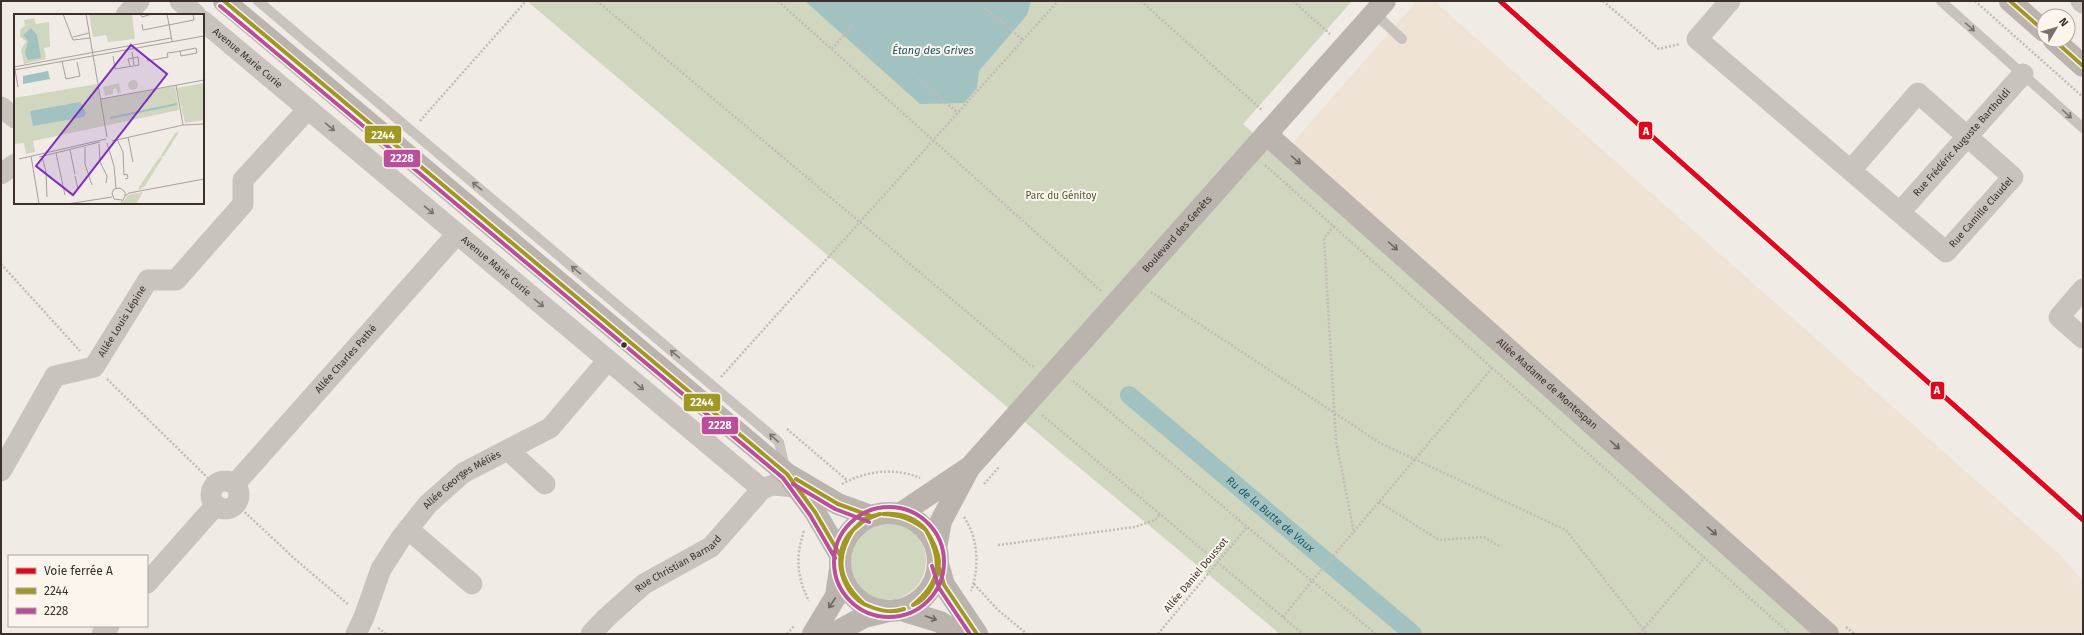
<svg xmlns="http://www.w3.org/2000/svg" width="2084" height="635" viewBox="0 0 2084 635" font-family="'Fira Sans',sans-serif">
	<rect width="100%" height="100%" fill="#f0ebe5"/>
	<!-- green -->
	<path fill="#d1d6bf" d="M527 1H1352L1243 124 1815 634H1280L1058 450Z
		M848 561a39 39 0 1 1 78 0a39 39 0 1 1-78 0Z"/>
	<!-- plaza -->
	<path fill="#eee3d5" d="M1417 1H1434L2059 554 2083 581V634H1815L1280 157Z"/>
	<!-- water -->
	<path fill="#a1c2c1" d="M805 1H1031L1027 15 979 71 977 88 964 103 920 104Z"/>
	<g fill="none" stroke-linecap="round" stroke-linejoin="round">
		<!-- canal -->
		<path stroke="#a1c2c1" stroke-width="18" id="s1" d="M1129 395 1413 634"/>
		<!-- path -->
		<path stroke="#c2bbb6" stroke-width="2.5" stroke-dasharray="2 2" stroke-linecap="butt" d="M597 1 1030 365 1035 367
			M778 1 1101 291
			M1141 1 1263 111
			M1293 1 1330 34
			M1603 1 1659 49 1680 44
			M1975 1 2083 97
			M984 7 1023 40
			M832 49 853 25
			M918 79 958 113
			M420 121 526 1
			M1265 165 1790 634
			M1334 226 1324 238 1336 441 1354 533
			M1 264 80 351
			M1151 292 1380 443 1566 530 1647 634
			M721 377 1058 1
			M107 379 215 485
			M1073 381 1312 581 1283 617
			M1042 415 1303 634
			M787 429 848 481
			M842 484C865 471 895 467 920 478
			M984 484 999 467
			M1379 502 1439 540 1484 537 1499 546
			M236 504 296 560 349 605
			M964 517C978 537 980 568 971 591
			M804 531C795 557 797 577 809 601
			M998 545 1135 527 1155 520 1160 514
			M974 584 998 610 1027 634
			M1846 627 1855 634
			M378 628 386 634
			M787 634 795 625
			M1158 634 1247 527
			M1376 634 1312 581 1493 367
			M1639 634 1705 557"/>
		<!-- lane -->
		<path stroke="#c9c3be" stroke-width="10" d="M258 1 779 442 785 468
			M1941 1 2083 128
			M1374 13 1402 39"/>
		<!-- street -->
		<g stroke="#c9c3be" stroke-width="21">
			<path d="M180 1 196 15"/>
			<path id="s2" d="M1730 1 1697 39 1946 252 2013 177 1918 93 1851 170"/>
			<path d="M2081 1 2083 3"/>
			<path d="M126 15 139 1"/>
			<path id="s3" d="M203 21 762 489 773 485 795 487"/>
			<path d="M1 107 15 118"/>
			<path d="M1 174 15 164"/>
			<path id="s4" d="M1900 212 2023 74"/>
			<path d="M2083 289 2059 317 2083 338"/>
			<path d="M508 450 545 484"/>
			<path id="s5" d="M1 471 55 376 94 367 148 280H176L243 204V180L308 109"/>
			<circle cx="225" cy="495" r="14"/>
			<path id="s6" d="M235 484 457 234"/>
			<path d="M408 529 472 584"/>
			<path d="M147 583 216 505"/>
			<path d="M102 634 109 626"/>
			<path id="s7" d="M356 634 364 617 381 569 401 538 428 504 463 473 550 428 608 360"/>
			<path id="s8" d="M591 634 606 618 644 584 711 547 762 489"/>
		</g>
		<!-- secondary -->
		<g stroke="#bab3ae" stroke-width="22">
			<path d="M224 1 787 474 838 504 871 516"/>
			<path d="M2010 1 2044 31"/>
			<path d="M2054 40 2083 66"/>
			<path id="s9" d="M1266 134 1828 634"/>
			<path d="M791 480 815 512 840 555"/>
			<circle cx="889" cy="562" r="49"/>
			<path id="s10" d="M900 514 970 467 1385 1"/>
			<path d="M936 548 941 521 968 470"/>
			<path d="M938 564 944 585 977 634"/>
			<path d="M901 610 940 622 958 634"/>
			<path d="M813 634 836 596 840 569"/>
			<path d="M833 634 864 617 885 612"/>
		</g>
		<defs>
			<path id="bus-1" d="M224 1 787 474 815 512 840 555
				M2010 1 2044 31
				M2054 40 2083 66
				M796 479 838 504 871 516
				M883 514C901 515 912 519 926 530
				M883 514C899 513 915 517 926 530
				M853 530C834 559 839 581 864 604
				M853 530C831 550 839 590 864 604
				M853 530 864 519 880 514
				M853 530 865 520 880 514
				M938 564 944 585 977 634
				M864 604C877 610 890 614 904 609
				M864 604C877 610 890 614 904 609
				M913 605C941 582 943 561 926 530
				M913 605C929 599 939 577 939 561 938 550 932 539 926 530"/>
			<path id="bus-2" d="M220 6 783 478 810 515 835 558
				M793 484 835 509 869 522
				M834 562a55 55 0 1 1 110 0a55 55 0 1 1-110 0Z
				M932 566 939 588 970 634"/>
		</defs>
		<!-- bus-1 casing -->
		<use href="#bus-1" stroke="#fbf5ee" stroke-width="7"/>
		<!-- bus-2 casing -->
		<use href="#bus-2" stroke="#fbf5ee" stroke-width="7"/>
		<!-- bus-1 -->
		<use href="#bus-1" stroke="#9f9825" stroke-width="4"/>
		<!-- bus-2 -->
		<use href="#bus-2" stroke="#b94e9a" stroke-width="4"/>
		<defs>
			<path id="rail-1" d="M1500 1 2083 520"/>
		</defs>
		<!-- rail-1 casing -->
		<use href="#rail-1" stroke="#fbf5ee" stroke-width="8"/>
		<!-- rail-1 -->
		<use href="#rail-1" stroke="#e3051c" stroke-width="5"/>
	</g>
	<!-- one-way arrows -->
	<defs><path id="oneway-shaft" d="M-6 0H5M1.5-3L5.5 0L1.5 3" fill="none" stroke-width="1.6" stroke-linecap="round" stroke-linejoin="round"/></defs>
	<g stroke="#7b726d">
		<use href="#oneway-shaft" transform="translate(1970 27) rotate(42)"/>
		<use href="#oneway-shaft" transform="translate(2067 114) rotate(42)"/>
		<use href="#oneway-shaft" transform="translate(330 127) rotate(40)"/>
		<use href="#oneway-shaft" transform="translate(477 186) rotate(-140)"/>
		<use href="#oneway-shaft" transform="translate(429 210) rotate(40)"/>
		<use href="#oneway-shaft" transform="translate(576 270) rotate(-140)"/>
		<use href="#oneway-shaft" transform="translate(539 303) rotate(40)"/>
		<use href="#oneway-shaft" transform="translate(675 354) rotate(-140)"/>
		<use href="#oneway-shaft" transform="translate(639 386) rotate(40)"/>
		<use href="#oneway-shaft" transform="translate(774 438) rotate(-138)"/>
	</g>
	<g stroke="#6e645f">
		<use href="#oneway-shaft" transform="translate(1296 160) rotate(42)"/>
		<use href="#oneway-shaft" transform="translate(1393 246) rotate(42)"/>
		<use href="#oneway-shaft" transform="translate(1615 445) rotate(42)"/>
		<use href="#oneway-shaft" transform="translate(1712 531) rotate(41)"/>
		<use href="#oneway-shaft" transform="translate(832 603) rotate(123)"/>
		<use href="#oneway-shaft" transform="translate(931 618) rotate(19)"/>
	</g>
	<!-- markers -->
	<circle fill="#3b302b" stroke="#fbf5ee" stroke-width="1.5" cx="624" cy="345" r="3.5"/>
	<g text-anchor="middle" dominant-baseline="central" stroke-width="4" stroke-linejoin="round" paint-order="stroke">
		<!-- street labels -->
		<g font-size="10" fill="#3b302b" stroke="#fbf5ee">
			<text stroke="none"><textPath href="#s3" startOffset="58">Avenue Marie Curie</textPath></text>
			<text stroke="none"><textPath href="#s4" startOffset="93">Rue Frédéric Auguste Bartholdi</textPath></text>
			<text stroke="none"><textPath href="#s2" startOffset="431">Rue Camille Claudel</textPath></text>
			<text stroke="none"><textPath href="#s10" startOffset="396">Boulevard des Genêts</textPath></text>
			<text stroke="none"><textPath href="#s3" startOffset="382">Avenue Marie Curie</textPath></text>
			<text stroke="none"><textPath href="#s5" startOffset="203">Allée Louis Lépine</textPath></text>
			<text stroke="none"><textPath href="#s6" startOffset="167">Allée Charles Pathé</textPath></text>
			<text stroke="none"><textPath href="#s9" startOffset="376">Allée Madame de Montespan</textPath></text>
			<text stroke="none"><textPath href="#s7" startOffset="192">Allée Georges Méliès</textPath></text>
			<text stroke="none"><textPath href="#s8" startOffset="113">Rue Christian Barnard</textPath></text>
			<text transform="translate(1196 575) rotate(-50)">Allée Daniel Doussot</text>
		</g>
		<!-- park labels -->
		<g font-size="10" fill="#4a5a2e" stroke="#fbf5ee">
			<text x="1061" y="196">Parc du Génitoy</text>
		</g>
		<!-- water labels -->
		<g font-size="11" font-style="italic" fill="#1f5a5e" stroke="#fbf5ee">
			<text x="933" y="50">Étang des Grives</text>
			<text stroke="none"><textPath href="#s1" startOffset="185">Ru de la Butte de Vaux</textPath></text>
		</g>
	</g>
	<!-- overview -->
	<g transform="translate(14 14)">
		<rect width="190" height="190" fill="#f0ebe5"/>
		<path d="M75 0H118L121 25 94 28 92 21 79 23ZM20 4 22 10 35 8 36 33 30 34 32 45 10 50 7 36 12 27 6 23V16L11 11 10 6ZM114 71a5 5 0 1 1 10 0a5 5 0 1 1-10 0ZM105 69 107 79 104 80 102 74 99 75V80L91 82 89 73ZM190 69V106L171 109 163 74ZM83 70 86 85 161 72 165 96 19 127 21 138 12 140 10 129 0 130V84ZM165 118 150 142 146 143 161 119ZM149 143 131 172 125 176V173L145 144ZM129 178 122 190H108L114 181Z" fill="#d1d6bf"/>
		<path d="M17 14 23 21 27 44 14 46 11 39 14 27 9 21ZM34 57 36 65 9 70V62ZM66 88 72 99 70 103 19 112 16 97Z" fill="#a1c2c1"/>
		<path fill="none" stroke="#a1c2c1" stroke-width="2" d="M96 104 163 90"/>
		<path fill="none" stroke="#a8a09b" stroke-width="1" d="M49 0 59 26 76 24M72 0 93 123M126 0 128 3 138 0M153 0 158 27M128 10 129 16 180 6 179 0M59 23 75 19M118 38 120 51M99 42 101 55 125 51 124 43 114 45 116 52M133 44 134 47 154 43 153 39 161 38 182 34 183 39 167 42 166 37M48 47 52 65 66 62 63 48M0 50 4 73M0 53 157 24M0 56 190 22M162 71 169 111M87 85 190 66M114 123 119 148M103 125 109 138 110 161 113 160 114 164 111 165M98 127 169 111 190 110M93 129 100 152 102 174M85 130 86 148 93 162 92 169M71 133V150L78 171M56 136 61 160M42 139 51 181M17 142 25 190M28 142 32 158 33 183M25 143 86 128M5 145 92 125M61 162 64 175M111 182 115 179 190 165M53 190 98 183M107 190 111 182V178L106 174 100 175 98 179 100 185 108 186"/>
		<path fill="#7b2cbf" fill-opacity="0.15" stroke="#7b2cbf" stroke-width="2" d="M117 31 153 60 59 181 22 152Z"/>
		<rect width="190" height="190" fill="none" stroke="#3b302b" stroke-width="2"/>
	</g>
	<g stroke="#fbf5ee" stroke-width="1.5">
		<rect x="1638" y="121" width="15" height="19" rx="4" fill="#e3051c"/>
		<rect x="364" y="125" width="38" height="19" rx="4" fill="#9f9825"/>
		<rect x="383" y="149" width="38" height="19" rx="4" fill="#b94e9a"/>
		<rect x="1930" y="381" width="15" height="19" rx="4" fill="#e3051c"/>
		<rect x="683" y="393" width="38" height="19" rx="4" fill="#9f9825"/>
		<rect x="701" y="416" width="38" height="19" rx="4" fill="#b94e9a"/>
	</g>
	<g font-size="11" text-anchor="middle" font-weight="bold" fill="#fff">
		<text x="1646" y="135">A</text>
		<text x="383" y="139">2244</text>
		<text x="402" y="162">2228</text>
		<text x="1937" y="394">A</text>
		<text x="702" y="406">2244</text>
		<text x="720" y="429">2228</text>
	</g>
	<!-- border -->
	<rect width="2084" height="635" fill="none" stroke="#3b302b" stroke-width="4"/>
	<!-- legend -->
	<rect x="8" y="555" width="140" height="72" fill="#fbf5ee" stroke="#aea6a0"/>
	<rect x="16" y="568" width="20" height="6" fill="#e3051c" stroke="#aea6a0"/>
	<text x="44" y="575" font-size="12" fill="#3b302b">Voie ferrée A</text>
	<rect x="16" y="588" width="20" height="6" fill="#9f9825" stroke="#aea6a0"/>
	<text x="44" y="595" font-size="12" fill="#3b302b">2244</text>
	<rect x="16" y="608" width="20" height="6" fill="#b94e9a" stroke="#aea6a0"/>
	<text x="44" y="615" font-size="12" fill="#3b302b">2228</text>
	<!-- north arrow -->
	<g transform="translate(2056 28) rotate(52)"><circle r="19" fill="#fbf5ee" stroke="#aea6a0"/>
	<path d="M0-3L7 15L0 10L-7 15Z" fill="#7a716c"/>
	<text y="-6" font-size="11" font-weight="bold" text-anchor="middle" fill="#3b302b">N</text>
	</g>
</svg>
